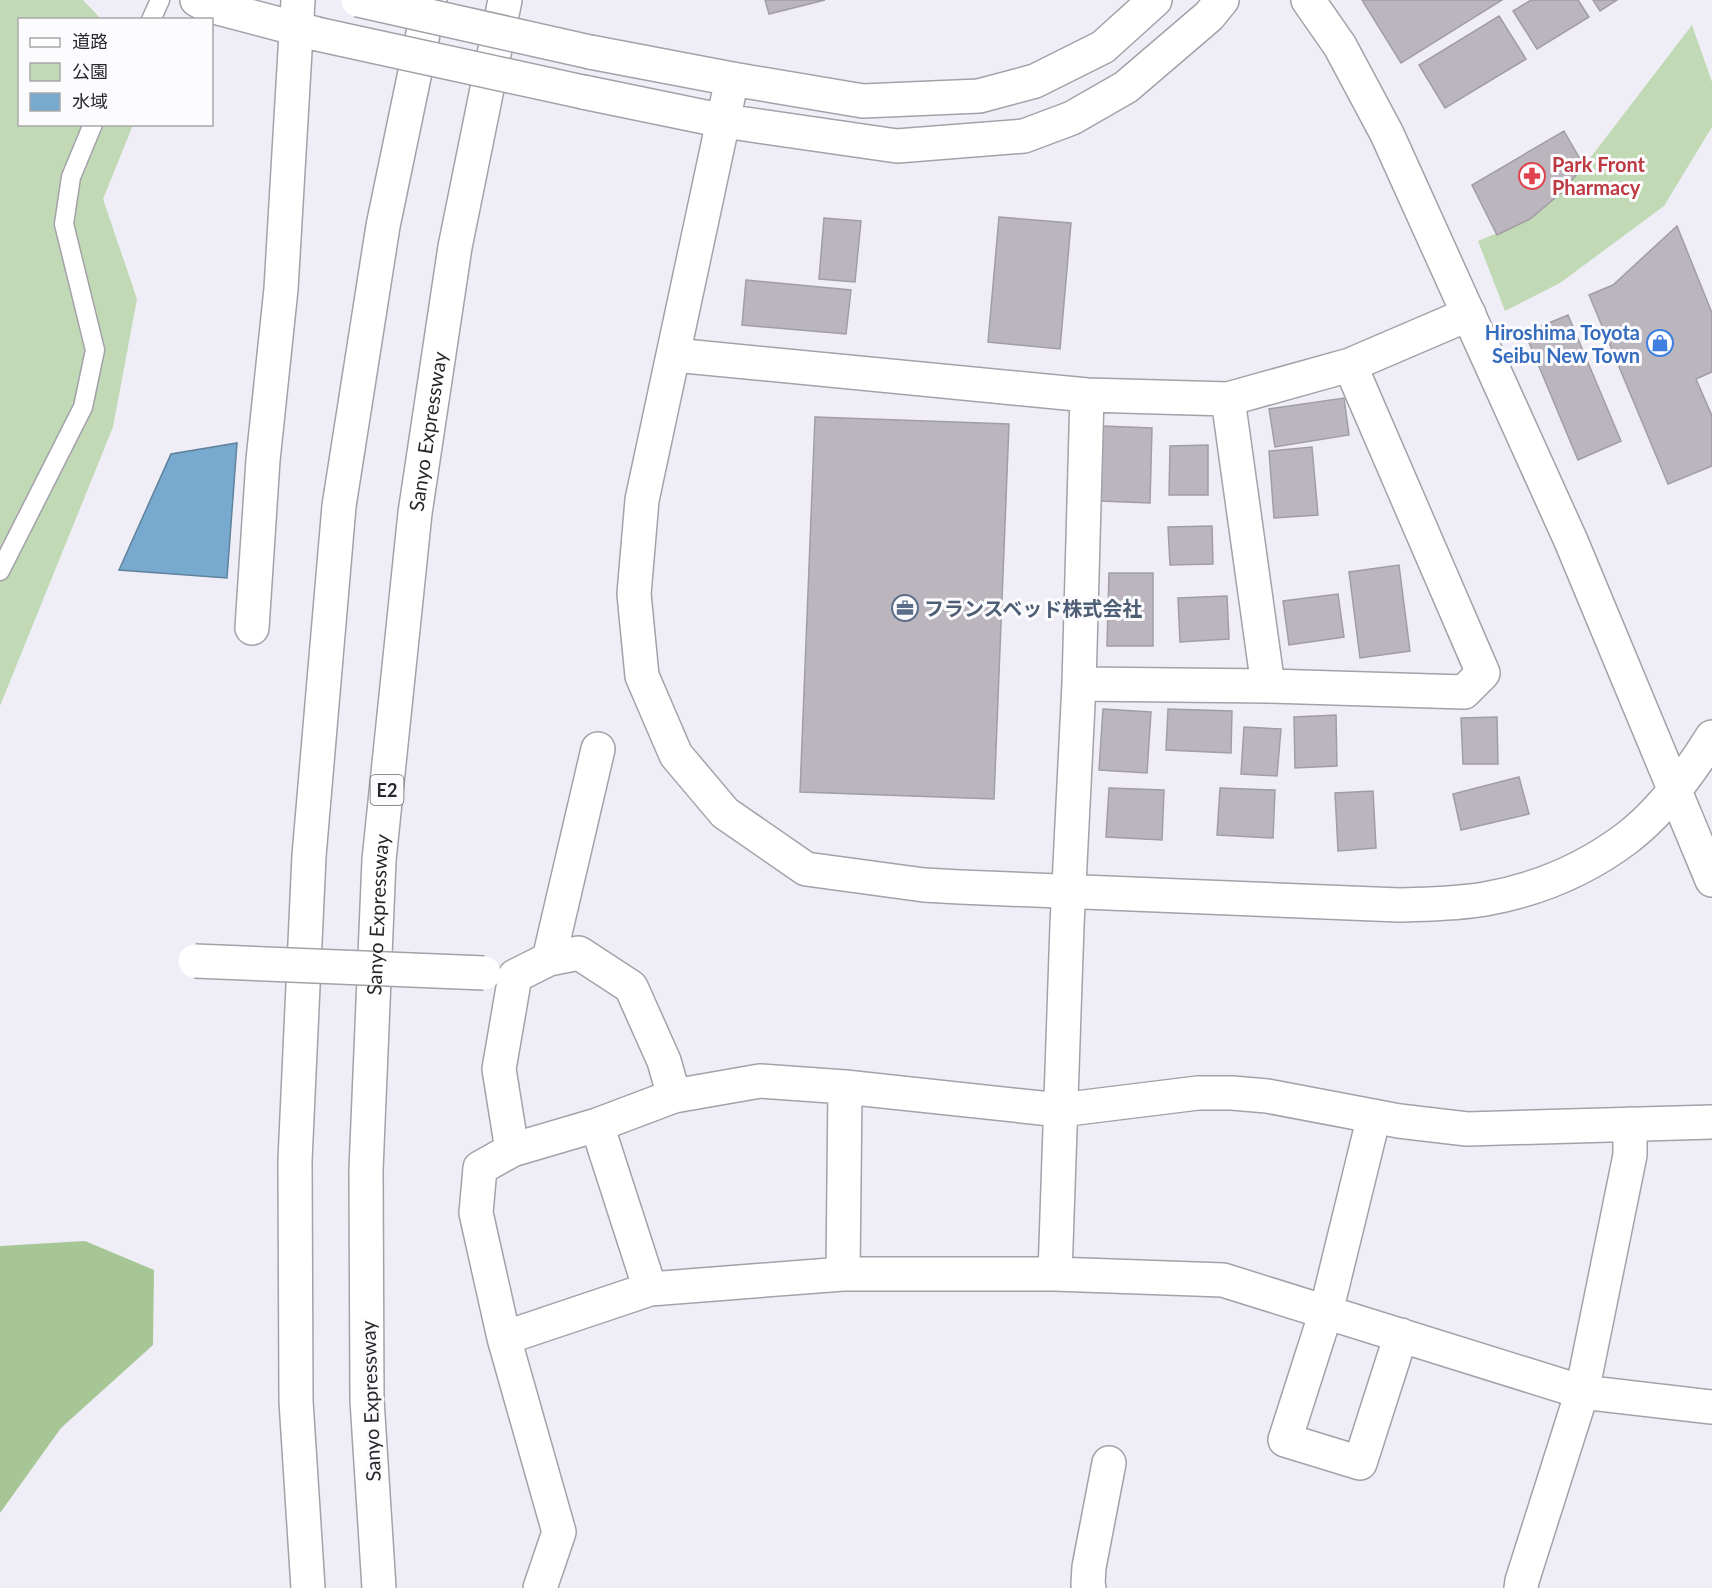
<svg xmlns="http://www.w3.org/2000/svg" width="1712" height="1588" viewBox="0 0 1712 1588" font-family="Lato,'Noto Sans JP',sans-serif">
	<rect width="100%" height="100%" fill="#efeef6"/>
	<!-- green -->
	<path fill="#c1dab5" d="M0 0H83L101 19 20 20V124L133 125 103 199 137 299 113 427 0 706Z
		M1692 25 1712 82V127L1664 206 1560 283 1505 311 1478 241 1530 219 1561 193 1584 166Z"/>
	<!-- forest -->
	<path fill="#a6c695" d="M85 1241 154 1270 153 1345 61 1428 0 1513V1246Z"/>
	<!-- water -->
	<path fill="#78a9ce" stroke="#60829d" stroke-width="1.5" d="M237 443 227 578 119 570 171 454Z"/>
	<!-- building -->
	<path fill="#bbb6be" stroke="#a29da4" stroke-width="1.5" d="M765 0H825L769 14Z
		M1362 0H1502L1401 63Z
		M1531 0H1578L1589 17 1537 49 1513 11Z
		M1593 0H1617L1600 11Z
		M1499 16 1526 59 1445 108 1419 65Z
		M1564 131 1584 166 1561 193 1530 219 1497 235 1472 185Z
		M999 217 1071 223 1060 349 988 342Z
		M824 218 861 221 855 282 819 279Z
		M1677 226 1712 313V372L1696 379 1712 416V466L1668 484 1589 295 1613 285Z
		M746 280 851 290 846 334 742 325Z
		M1568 315 1621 441 1578 460 1525 333Z
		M1344 398 1349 435 1275 447 1269 409Z
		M815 417 1009 424 994 799 800 792Z
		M1102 426 1152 428 1150 503 1100 501Z
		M1208 445V495H1169L1170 446Z
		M1312 447 1318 515 1274 518 1269 451Z
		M1212 526 1213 564 1170 565 1168 527Z
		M1399 565 1410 651 1360 658 1349 572Z
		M1109 573H1153V646H1107Z
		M1338 594 1344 637 1289 645 1283 601Z
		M1227 596 1229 639 1180 642 1178 598Z
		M1103 709 1151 712 1147 773 1099 770Z
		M1168 709 1232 711 1231 753 1166 750Z
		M1336 715 1337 766 1295 768 1294 717Z
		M1497 717 1498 764H1463L1461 718Z
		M1244 727 1281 729 1277 776 1241 774Z
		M1519 777 1529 814 1461 830 1453 794Z
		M1109 788 1164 790 1162 840 1106 837Z
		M1220 788 1275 790 1273 838 1217 835Z
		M1373 791 1376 848 1338 851 1335 793Z"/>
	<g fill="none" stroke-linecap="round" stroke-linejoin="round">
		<defs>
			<path id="lane" d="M151 20 160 0
				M0 571 83 407 95 350 64 224 71 177 93 124"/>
			<path id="street" d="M674 355 1087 395 1228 399 1350 365 1469 314
				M1228 399 1268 686
				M252 628 263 460 281 289 298 0
				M1079 684 1268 686 1464 692 1483 673 1350 365
				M549 959 598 749
				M1374 1116 1326 1312 1285 1440 1360 1463 1401 1335
				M597 1125 650 1289
				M512 1150 499 1069 515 976 549 959 579 953 631 987 664 1061 674 1096
				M843 1274 845 1087
				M1055 1274 1067 925 1079 684 1087 395
				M504 1338 650 1289 843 1274H1055L1223 1280 1582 1392 1712 1407
				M540 1588 559 1532 504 1338 476 1213 480 1168 512 1150 597 1125 674 1096 760 1081 845 1087 1060 1110 1198 1093H1232L1267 1096 1399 1121 1467 1129 1712 1122
				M1089 1588 1088 1584 1089 1567 1109 1463
				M1521 1588 1522 1581 1582 1392 1630 1155V1124"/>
			<path id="secondary" d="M197 0 207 5 317 34
				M1308 0 1340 46 1387 134 1571 541 1712 880
				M590 52 732 79 863 101 979 96 1035 81 1103 47 1155 0
				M732 79 642 500 634 594 642 676 676 755 725 813 806 869 924 885 960 887 1399 905C1428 904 1457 904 1485 899 1536 890 1586 869 1627 838 1661 812 1689 774 1712 737
				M583 92 724 121 897 146 1024 136 1072 118 1126 87 1209 16 1222 0"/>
			<g id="highway">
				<path d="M308 1588 296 1401 295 1160 309 856 339 506 383 226 430 0"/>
				<path id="s1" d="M379 1588 367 1400 366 1170 379 860 415 513 455 247 505 0"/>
			</g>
		</defs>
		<!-- lane casing -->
		<use href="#lane" stroke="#a3a1a9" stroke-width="21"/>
		<!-- street casing -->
		<use href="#street" stroke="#a3a1a9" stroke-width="36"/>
		<!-- secondary casing -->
		<use href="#secondary" stroke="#a3a1a9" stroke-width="36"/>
		<!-- highway casing -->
		<use href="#highway" stroke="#a3a1a9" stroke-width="36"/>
		<!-- lane -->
		<use href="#lane" stroke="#fff" stroke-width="18"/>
		<!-- street -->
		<use href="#street" stroke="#fff" stroke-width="33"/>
		<!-- secondary -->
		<use href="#secondary" stroke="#fff" stroke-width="33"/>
		<!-- highway -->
		<use href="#highway" stroke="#fff" stroke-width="33"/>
		<defs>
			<path id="street-bridge" d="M195 961 484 973"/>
			<path id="secondary-bridge" d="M358 0 590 52
				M317 34 583 92"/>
		</defs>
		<!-- street-bridge casing -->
		<use href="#street-bridge" stroke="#a3a1a9" stroke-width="36" stroke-linecap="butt"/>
		<!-- secondary-bridge casing -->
		<use href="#secondary-bridge" stroke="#a3a1a9" stroke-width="36" stroke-linecap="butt"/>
		<!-- street-bridge -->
		<use href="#street-bridge" stroke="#fff" stroke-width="33"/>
		<!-- secondary-bridge -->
		<use href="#secondary-bridge" stroke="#fff" stroke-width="33"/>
	</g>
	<!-- icons -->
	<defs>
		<symbol id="pharmacy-ring" viewBox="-11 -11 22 22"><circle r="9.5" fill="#fcfcfe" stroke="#e0444e" stroke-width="1.5"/><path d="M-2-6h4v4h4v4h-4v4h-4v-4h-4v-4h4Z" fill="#e0444e"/></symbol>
		<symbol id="shop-ring" viewBox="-11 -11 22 22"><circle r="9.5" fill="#fcfcfe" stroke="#3f7fe0" stroke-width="1.5"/><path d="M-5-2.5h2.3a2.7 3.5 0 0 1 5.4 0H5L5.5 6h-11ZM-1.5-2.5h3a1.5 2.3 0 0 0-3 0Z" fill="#3f7fe0"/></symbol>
		<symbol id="office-ring" viewBox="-11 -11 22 22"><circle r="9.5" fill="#fcfcfe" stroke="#5c6f8a" stroke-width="1.5"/><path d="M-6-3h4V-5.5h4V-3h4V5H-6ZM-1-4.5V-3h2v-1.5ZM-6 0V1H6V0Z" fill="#5c6f8a"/></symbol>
	</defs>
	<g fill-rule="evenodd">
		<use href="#pharmacy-ring" x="1517" y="161" width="30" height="30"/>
		<use href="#shop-ring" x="1645" y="328" width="30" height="30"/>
		<use href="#office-ring" x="890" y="593" width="30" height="30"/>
	</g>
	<g text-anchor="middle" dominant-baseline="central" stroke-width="6" stroke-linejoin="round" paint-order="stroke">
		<!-- shield labels -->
		<rect fill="#fcfcfe" stroke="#68686a" stroke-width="1.5" x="370.5" y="775" width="33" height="30" rx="4.5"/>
		<g font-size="18" font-weight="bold" fill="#29282b">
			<text x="387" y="790">E2</text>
		</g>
		<!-- health labels -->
		<g font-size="20" font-weight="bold" fill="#be3a42" stroke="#fcfcfe" text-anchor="start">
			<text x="1552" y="164">Park Front<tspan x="1552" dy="23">Pharmacy</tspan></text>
		</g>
		<!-- shop labels -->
		<g font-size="20" font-weight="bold" fill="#366cbe" stroke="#fcfcfe" text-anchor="end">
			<text x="1640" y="332">Hiroshima Toyota<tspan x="1640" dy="23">Seibu New Town</tspan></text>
		</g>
		<!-- street labels -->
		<g font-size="20" fill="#29282b" stroke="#fcfcfe">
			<text stroke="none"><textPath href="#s1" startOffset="1160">Sanyo Expressway</textPath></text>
			<text stroke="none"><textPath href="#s1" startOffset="674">Sanyo Expressway</textPath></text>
			<text transform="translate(370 1401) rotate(-92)">Sanyo Expressway</text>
		</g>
		<!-- service labels -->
		<g font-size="20" font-weight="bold" fill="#4e5e75" stroke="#fcfcfe" text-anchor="start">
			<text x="924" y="608">フランスベッド株式会社</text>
		</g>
	</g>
	<!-- legend -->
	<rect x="18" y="18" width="195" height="108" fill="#fcfcfe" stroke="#a8a7aa" stroke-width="1.5"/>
	<rect x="30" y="38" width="30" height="9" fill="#ffffff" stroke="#a8a7aa" stroke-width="1.5"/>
	<text x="72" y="48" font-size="18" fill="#29282b">道路</text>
	<rect x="30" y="63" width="30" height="18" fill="#c1dab5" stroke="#a8a7aa" stroke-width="1.5"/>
	<text x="72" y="78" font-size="18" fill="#29282b">公園</text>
	<rect x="30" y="93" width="30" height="18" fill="#78a9ce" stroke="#a8a7aa" stroke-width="1.5"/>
	<text x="72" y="108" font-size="18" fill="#29282b">水域</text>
</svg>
